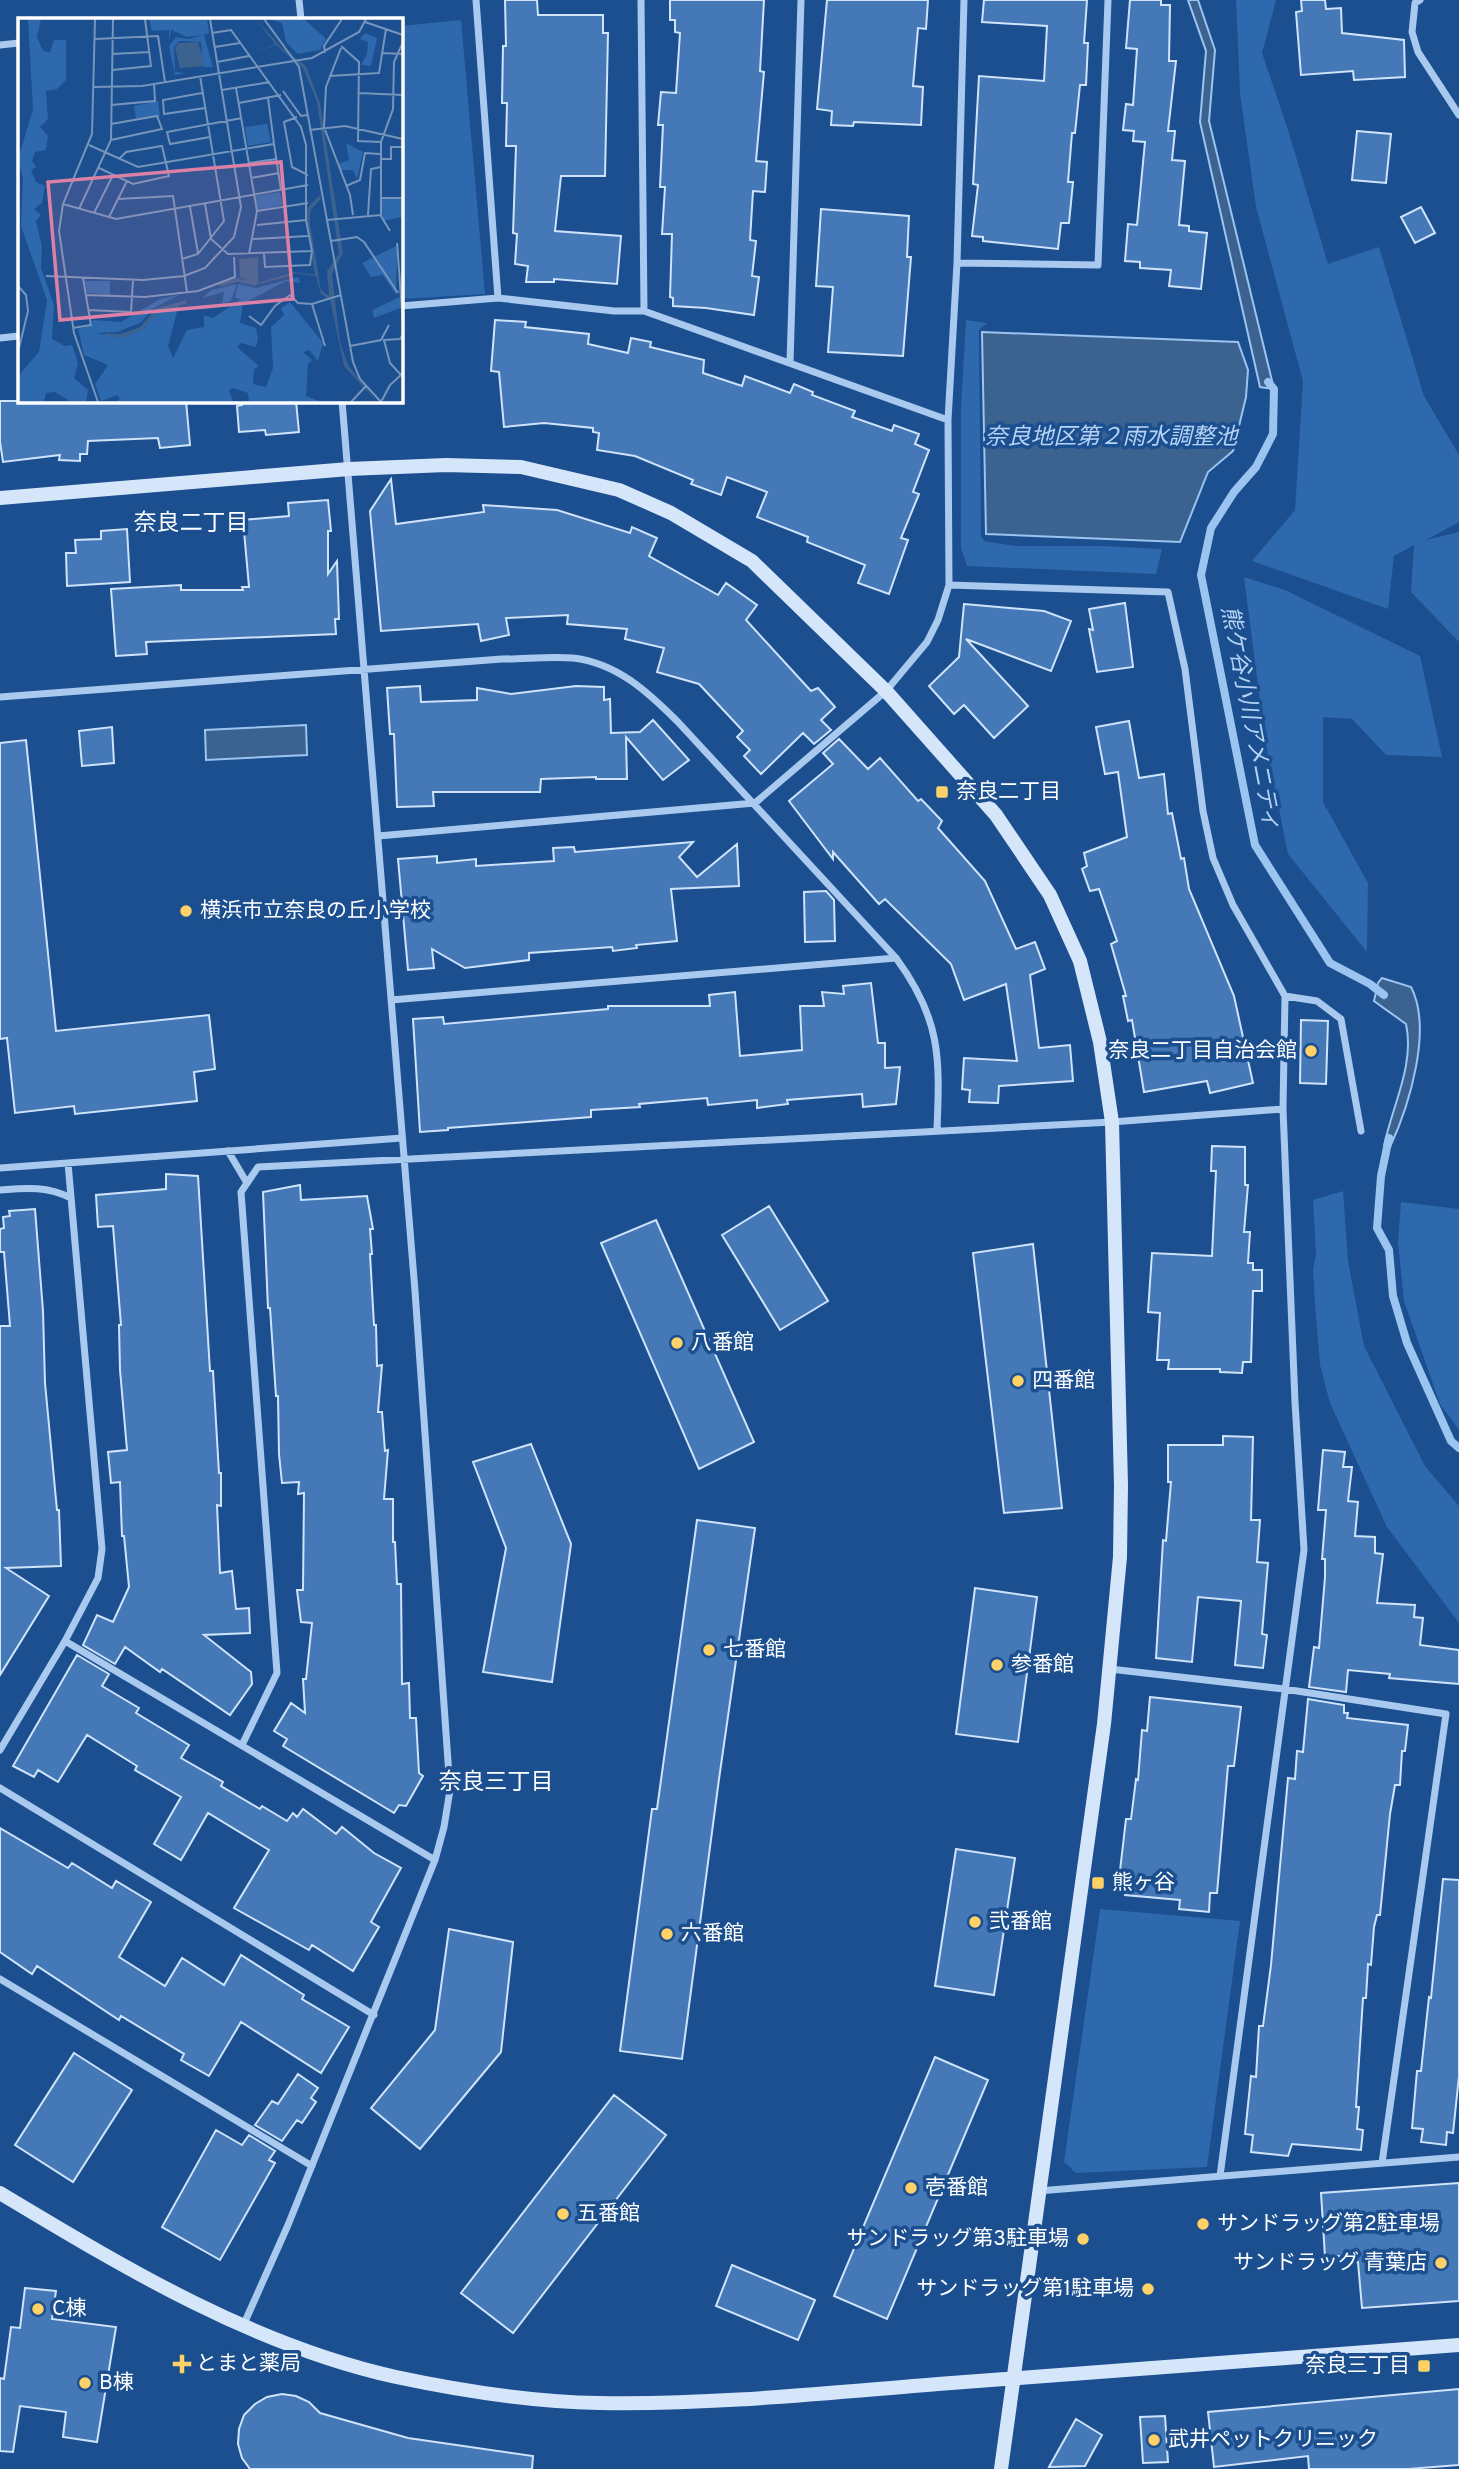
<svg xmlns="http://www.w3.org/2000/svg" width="1459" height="2469" viewBox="0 0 1459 2469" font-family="Overpass,'Noto Sans JP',sans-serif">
	<rect width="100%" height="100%" fill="#1b4f8f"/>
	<!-- green -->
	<path fill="#2e69ad" d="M1236 0H1276L1262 53 1288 130 1328 264 1379 247 1424 396 1459 455V522L1426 540 1459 532V642L1411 592 1414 545 1394 556 1388 609 1252 561 1295 510 1303 381 1256 207 1240 93Z
		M461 20 485 294 401 299V26Z
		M966 320 987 323 979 330 981 536 984 541 1015 546H1101L1162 549 1156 574 967 566 961 548V408Z
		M1244 577 1285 590 1420 656 1442 757 1386 755 1352 719 1323 717V802L1368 883 1367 952 1288 854 1265 740Z
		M1343 1191 1348 1261 1364 1346 1425 1466 1459 1506V1623L1387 1527 1330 1403 1320 1365 1315 1304 1313 1270 1316 1254 1313 1200Z
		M1401 1202 1459 1209V1430L1440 1404 1404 1301 1398 1242Z
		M1100 1909 1240 1921 1207 2167 1076 2173 1064 2162Z"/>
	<!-- water -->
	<path fill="#3c6290" stroke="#9cc4f0" stroke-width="2" d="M1188 0H1198L1215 50 1209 121 1274 389 1260 387 1200 122 1206 51Z
		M982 332 1238 342 1248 370 1246 397 1233 451 1208 472 1180 542 986 534Z
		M306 725 307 755 206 760 205 730Z
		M1382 978 1411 987C1433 1029 1409 1106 1390 1147L1384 1146C1392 1106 1415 1065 1406 1024L1374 1001 1378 983Z"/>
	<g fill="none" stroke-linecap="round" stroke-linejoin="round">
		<!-- stream -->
		<path stroke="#9cc4f0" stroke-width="8" d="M1268 382 1274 389 1273 434 1256 467 1234 492 1211 528 1201 575 1255 845 1330 963 1370 984 1384 995
			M1389 1138 1381 1176 1377 1228 1389 1250 1393 1296 1407 1343 1451 1441 1459 1448"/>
	</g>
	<!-- building -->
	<path fill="#4478b7" stroke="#cfe3fa" stroke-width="2" d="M505 0H537L538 15H603V33H608L605 176H561L555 231 621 236 617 284 554 279V282H526L528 266 515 264 517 234 513 233 516 146H506L507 103H502L503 46H506Z
		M670 0H764L760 71 764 72 756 161 767 162 765 192 753 191 750 240 756 241 752 276 759 277 754 315 706 308 673 306V298L670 297 672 234H662L665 187H660L663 125H658L661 92 676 93 680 33 675 32V20H670Z
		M827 0H928L926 29 918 28 913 86 923 87 921 125 854 122 853 126 831 125 832 111 817 109Z
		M984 0H1087L1084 43H1088L1086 85H1080L1075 133H1072L1068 182H1073L1069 223H1061L1058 249 983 241V237L972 236 978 185 973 184 979 76 1044 81 1047 26 982 22Z
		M1130 0H1161V5H1170L1169 61H1176L1168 131H1175L1172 160 1185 161 1179 225 1189 226V231L1207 233 1201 289 1169 286 1171 270 1140 268V262L1125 261 1128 224 1137 225 1145 142 1133 141 1134 131 1123 130 1126 104 1133 105 1137 49 1126 48Z
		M1301 0H1325L1326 9 1341 8 1342 33 1404 40 1405 77 1354 80 1353 71 1301 75 1296 12 1302 11Z
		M1357 131 1391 134 1386 183 1352 180Z
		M1421 207 1435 233 1415 243 1401 217Z
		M821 209 909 216 907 257H911L903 356 828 352 833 287 816 286Z
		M495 320 526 322 525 327 589 334 588 344 628 353 631 338 651 342 650 347 704 360 703 373 742 386 745 376 790 393 794 384 813 392 812 395 855 411 852 417 892 431 894 425 919 434 915 444 929 450 913 492 919 494 901 538 908 540 889 594 858 583 865 565 807 542 808 537 757 517 767 492 727 477 721 495 691 484 693 480 635 456 597 450 599 433 593 432V428L544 423 504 427 499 372 491 371Z
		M0 401H186L190 445 160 448 158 438 88 441 87 454H80V461L59 460 60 455 3 462 0 442Z
		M242 401H296L299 432 266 435 265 430 239 432 237 406 242 405Z
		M391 479 396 524 484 512 483 505 557 510 630 533 632 527 657 538 649 556 718 595 726 583 757 605 746 620 811 691 818 688 835 707 821 720 831 730 814 744 803 733 761 774 744 756 750 750 737 737 743 731 699 684 657 672 664 648 625 639 627 629 567 624 568 615 506 618 509 635 481 641 478 624 381 631 370 511Z
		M328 500 331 531H328V574L337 561 339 619H335L336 634 146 642 147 654 116 656 111 589 181 585V590H243L242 587H249L243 520 289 516 288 503Z
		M127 529 130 582 67 586 66 553H76L75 540 101 539V531Z
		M1125 603 1133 667 1097 672 1089 629 1093 630 1089 609Z
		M964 604 1044 611 1071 621 1051 671 966 639 1028 706 994 738 964 705 954 714 929 686 959 657Z
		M420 686 421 702 477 700V688L511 694 576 686 604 687V700L610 699 611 733 640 732 653 720 689 760 663 780 626 737 627 779H596V777L541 779 540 792H433L434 806 397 807 394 734H390L387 688Z
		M1129 721 1139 778 1164 774 1168 814 1172 813 1181 859 1184 858 1189 889 1234 996 1253 1083 1210 1093 1207 1081 1144 1092 1132 1020 1128 1021 1123 996H1126L1111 944 1117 941 1099 889 1090 891 1082 869 1087 866 1084 853 1127 837 1118 772 1105 774 1096 727Z
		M112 727 114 763 82 766 79 731Z
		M839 739 868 769 880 758 918 801 921 799 942 821 938 828 985 881 1016 949 1035 942 1045 969 1030 975 1039 1048 1070 1045 1073 1081 999 1086 998 1103 969 1102 970 1090 962 1089 964 1058 1017 1061 1006 984 964 1000 951 964 885 899 879 904 833 852V859L789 801 833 764 823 753Z
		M26 740 56 1031 209 1015 215 1069 194 1072 197 1101 75 1114 74 1106 15 1113 7 1038 0 1039V743Z
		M693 842 679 857 697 877 737 844 739 886 671 889 677 941 636 945 637 948 613 951 612 947 529 953V960L465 968 432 949 434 968 408 970 398 859 437 856V863L476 859V866L554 861 553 848 574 847 575 852Z
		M826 891 834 900 835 941 805 942 804 892Z
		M871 983 878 1043H885V1068L900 1067 896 1104 863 1107 862 1094 787 1100 788 1104 757 1108V1100L708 1105 707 1098 639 1104 640 1107 591 1110V1117L448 1128V1130L420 1132 413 1019 443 1017 444 1024 608 1009V1006H710L709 995 735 992 740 1056 802 1050 800 1006H824L822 992 844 994 843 986Z
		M1301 1020 1328 1021 1326 1084 1300 1083Z
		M1212 1146 1245 1147V1185H1248L1244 1232H1250L1248 1263H1253V1270H1262V1291H1253L1251 1362H1243L1242 1373 1220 1372V1369H1168L1169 1360H1157L1160 1313 1148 1312 1152 1253 1212 1256 1216 1171H1211Z
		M166 1174 198 1176 210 1371H213L219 1473H221V1506L217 1505 220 1573 232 1571 236 1609 249 1608 250 1633 204 1635 251 1672 252 1684 230 1715 162 1669 160 1672 125 1647 115 1664 83 1645 97 1615 113 1622 129 1587 124 1536H122L120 1482 111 1483 108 1452 127 1450 120 1370 119 1325H121L113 1226 98 1227 96 1195 166 1189Z
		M300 1185 301 1200 367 1196 373 1229H370L372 1254H370L374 1325H376L377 1366 382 1365 378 1412H382L385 1451 388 1450 384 1499H393V1542H395L397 1584H401L402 1684 409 1683 410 1718H416L419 1773 423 1776 406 1806 399 1805 394 1813 283 1746 287 1739 274 1731 291 1703 305 1713 303 1679H306L312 1623 301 1622 297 1590H303L304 1493 298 1494 299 1482 282 1483 279 1454 278 1396H276L270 1308H268L263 1192Z
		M769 1206 828 1301 780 1330 722 1235Z
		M35 1209 43 1311 45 1383 57 1510H59L61 1566 6 1568 49 1596 0 1675V1326H10L4 1252H0V1229L4 1228 3 1217 10 1216 9 1211Z
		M656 1220 754 1442 699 1469 601 1243Z
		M1033 1244 1062 1508 1004 1513 973 1253Z
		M1223 1436 1253 1437 1251 1520H1260L1257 1562 1268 1563 1262 1634 1267 1635 1263 1668 1235 1665 1241 1601 1198 1597 1192 1662 1156 1658 1163 1540 1166 1541 1171 1482H1168V1445H1223Z
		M531 1444 571 1544 552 1682 483 1672 506 1548 473 1462Z
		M1323 1450 1345 1452 1343 1467H1352L1348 1501 1358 1502 1355 1536 1375 1537V1553L1383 1554 1377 1603 1415 1605 1414 1617 1423 1618 1420 1645 1459 1650V1684L1389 1678 1390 1674 1348 1670 1346 1692 1309 1687 1314 1647 1319 1648 1325 1577V1559H1322L1326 1510H1318Z
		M697 1520 755 1528 719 1779 682 2059 620 2051 652 1809H657Z
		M975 1588 1037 1597 1018 1742 956 1734Z
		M77 1655 109 1674 102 1686 139 1708 136 1713 189 1745 181 1758 223 1782 221 1786 260 1809 262 1806 287 1821 293 1813 297 1817 303 1809 336 1834 342 1827 374 1853 401 1868 371 1922 379 1927 353 1971 312 1945 309 1950 234 1908 269 1850 208 1813 181 1860 154 1844 181 1797 135 1770 137 1766 87 1735 58 1782 38 1770 34 1777 13 1766Z
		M1150 1697 1241 1707 1234 1766H1228L1217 1893H1210L1209 1912 1179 1909 1180 1900 1125 1895 1126 1889 1118 1888 1126 1819H1131L1136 1779 1138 1780 1142 1730 1147 1731Z
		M1308 1699 1344 1705V1713H1348L1347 1718 1408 1725 1405 1751H1402L1400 1785H1395L1390 1814 1380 1915H1377L1374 1927 1371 1965 1368 1964 1366 1998H1363L1356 2107H1359L1357 2129 1363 2130 1361 2150 1292 2144 1288 2156 1251 2152 1253 2135 1245 2134 1251 2076 1256 2077 1259 2026H1263L1271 1965 1288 1778 1295 1779 1297 1751 1303 1752Z
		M0 1828 68 1868 72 1863 112 1888 116 1881 151 1902 119 1957 165 1986 182 1958 224 1985 241 1955 304 1995 302 1999 349 2027 321 2073 241 2022 209 2076 181 2060 184 2054 121 2016 119 2020 37 1966 32 1974 0 1952Z
		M956 1849 1015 1858 994 1995 935 1986Z
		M1443 1879 1459 1880V2076L1453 2133 1447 2132 1446 2145 1421 2142 1423 2129 1412 2128 1417 2071H1421L1429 1997 1431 1998Z
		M449 1929 513 1942 501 2052 420 2149 371 2108 435 2030Z
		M74 2053 132 2090 73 2182 15 2145Z
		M935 2057 988 2080 887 2319 834 2296Z
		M298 2074 318 2088 311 2098 316 2102 302 2123 297 2120 282 2141 255 2125 272 2101 278 2104Z
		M614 2095 666 2135 513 2333 461 2293Z
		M216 2130 242 2145 249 2135 275 2151 269 2160 275 2163 220 2260 162 2227Z
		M1459 2183V2301L1362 2308 1358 2262 1339 2263V2256L1325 2257 1321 2193Z
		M732 2265 815 2300 798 2340 716 2306Z
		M25 2288 56 2291 52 2319 116 2327 97 2442 63 2437 66 2412 20 2406 13 2452 0 2451V2378L4 2379 11 2327 20 2328Z
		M1459 2389V2465L1408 2469H1309L1308 2456 1214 2467 1208 2412Z
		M282 2394 296 2396 309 2402 320 2413 408 2438 533 2456 532 2469H250L242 2458 238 2444 239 2429 244 2415 255 2404 267 2397Z
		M1165 2416 1168 2462 1143 2463 1140 2417Z
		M1076 2419 1102 2435 1085 2466 1049 2467Z"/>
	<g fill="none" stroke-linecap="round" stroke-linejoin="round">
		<!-- street -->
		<path stroke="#a9c9ee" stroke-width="7" d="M299 0 301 19
			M476 0 498 298
			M641 0 644 311
			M1420 0 1415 3 1412 32 1418 52 1459 115
			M0 45 19 43
			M957 263 1098 265 1108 0
			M401 306 498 298 614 311H644L948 420
			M0 338 19 336
			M790 363 801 0
			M949 585 1168 592 1185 669 1203 811 1213 858 1233 905 1285 996 1283 1109 1295 1402 1304 1550 1220 2176
			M0 697 502 659C525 659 550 656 573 658 617 663 648 692 678 722L896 958C941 1019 940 1057 937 1130
			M378 836 755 803 886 691 927 642 938 620 949 585 948 420 957 263 964 0
			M1285 996 1317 1001 1341 1019 1361 1131
			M391 1000 896 958
			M228 1151 247 1183
			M0 1168 402 1138
			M0 1190C27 1188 46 1186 71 1198
			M65 1641 435 1860
			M1110 1669 1284 1689 1446 1714 1382 2163
			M242 1745 277 1673 241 1192 258 1167 1112 1122 1283 1109
			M0 1750 65 1641 98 1578 102 1549 68 1163
			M0 1788 374 2015
			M0 1979 312 2166
			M1038 2191 1459 2157
			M243 2326 288 2225 435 1860 444 1827 450 1790 415 1291 342 401"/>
		<!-- secondary -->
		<path stroke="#d6e6fa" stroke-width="14" d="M0 498 349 469 446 465 521 467 619 490 671 513 752 561 886 691 996 815 1050 895 1080 961 1100 1042 1112 1122 1121 1485 1120 1557 1104 1724 1001 2469
			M0 2193C125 2268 252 2345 396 2377 462 2391 531 2402 599 2403 712 2405 825 2393 938 2384 1112 2371 1285 2358 1459 2345"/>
	</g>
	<!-- markers -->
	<g fill="#ffd166" stroke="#1b4f8f" stroke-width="2.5">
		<rect x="935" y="785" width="14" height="14" rx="3.5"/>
		<circle cx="186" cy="911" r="7"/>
		<circle cx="1311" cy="1051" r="7"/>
		<circle cx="677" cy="1343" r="7"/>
		<circle cx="1018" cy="1381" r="7"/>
		<circle cx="709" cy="1650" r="7"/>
		<circle cx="997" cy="1665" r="7"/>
		<rect x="1091" y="1876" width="14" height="14" rx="3.5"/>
		<circle cx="975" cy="1922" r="7"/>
		<circle cx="667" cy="1934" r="7"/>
		<circle cx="911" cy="2188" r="7"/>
		<circle cx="563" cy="2214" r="7"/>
		<circle cx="1203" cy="2224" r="7"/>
		<circle cx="1083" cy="2239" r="7"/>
		<circle cx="1441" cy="2263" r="7"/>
		<circle cx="1148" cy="2289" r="7"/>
		<circle cx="38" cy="2309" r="7"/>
		<path d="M178.5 2353.5h7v7h7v7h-7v7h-7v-7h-7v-7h7z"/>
		<rect x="1417" y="2359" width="14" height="14" rx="3.5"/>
		<circle cx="85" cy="2383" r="7"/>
		<circle cx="1154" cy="2440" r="7"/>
	</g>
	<g text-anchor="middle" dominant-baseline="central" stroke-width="7" stroke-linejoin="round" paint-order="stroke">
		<!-- poi labels -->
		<g font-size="21" fill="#fff" stroke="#1b4f8f" text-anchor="start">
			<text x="956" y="792">奈良二丁目</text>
			<text x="200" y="911">横浜市立奈良の丘小学校</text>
			<text x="1297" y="1051" text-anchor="end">奈良二丁目自治会館</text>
			<text x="691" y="1343">八番館</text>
			<text x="1032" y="1381">四番館</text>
			<text x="723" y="1650">七番館</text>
			<text x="1011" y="1665">参番館</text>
			<text x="1112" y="1883">熊ヶ谷</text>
			<text x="989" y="1922">弐番館</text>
			<text x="681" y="1934">六番館</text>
			<text x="925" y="2188">壱番館</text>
			<text x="577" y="2214">五番館</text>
			<text x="1217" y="2224">サンドラッグ第2駐車場</text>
			<text x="1069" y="2239" text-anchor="end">サンドラッグ第3駐車場</text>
			<text x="1427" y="2263" text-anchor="end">サンドラッグ 青葉店</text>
			<text x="1134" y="2289" text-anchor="end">サンドラッグ第1駐車場</text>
			<text x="52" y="2309">C棟</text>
			<text x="196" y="2364">とまと薬局</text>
			<text x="1410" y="2366" text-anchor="end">奈良三丁目</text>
			<text x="99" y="2383">B棟</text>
			<text x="1168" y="2440">武井ペットクリニック</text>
		</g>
		<!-- water labels -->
		<g font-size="23" font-style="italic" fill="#b5d3f5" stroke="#1b4f8f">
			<text x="1111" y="438">奈良地区第２雨水調整池</text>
			<text transform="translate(1249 718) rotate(79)">熊ケ谷小川アメニティ</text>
		</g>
		<!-- neighbourhood labels -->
		<g font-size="23" fill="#fff" stroke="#1b4f8f">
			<text x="191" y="524">奈良二丁目</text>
			<text x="496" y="1783">奈良三丁目</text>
		</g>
	</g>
	<!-- overview -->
	<g transform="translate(18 18)">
		<rect width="385" height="385" fill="#1b4f8f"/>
		<path d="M10 1H23L19 19 25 33 32 34 36 22H48V62L39 71 28 73 30 101 22 109 30 118 28 132 17 134 14 143 18 149 13 152 18 164 27 168 24 185 16 191 23 197 18 203 24 229 23 250 36 287 34 321 47 328 54 327 60 345 56 360 70 372 68 384H53L37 374 28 375 26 384H0V358L21 334 29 282 3 208 5 160 0 141 15 91ZM131 1H189L191 15 186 17 195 49H185L183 24 161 23 156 30 157 54 168 55 157 57 151 28 158 19 171 21 185 17 169 19 153 12 151 23V12L134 13ZM250 1H286L308 21 302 32 280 36 268 24 264 5ZM347 15 359 20 353 48 343 47 349 36 350 24 342 21ZM140 83 142 99 118 101 116 88ZM249 106 253 124 230 128 227 109ZM328 125 345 134 339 161 335 152H323L320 146 331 142ZM262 174 265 187 239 192 237 178ZM363 180H385V199L365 203ZM378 228 379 234 378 277 365 257 353 259 344 245ZM382 255 385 289 356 300 354 292 382 279ZM280 259 282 265 268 263 225 286 222 305 238 310 240 320 238 329 223 325 219 329 241 348 236 351 235 366 248 369 255 350 253 309 266 297 263 290 272 284 305 325 300 343 291 332 285 334 294 342 290 346 288 378 304 384H231L230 375 215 370 211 372 215 384H97L102 381 99 377 83 383 77 366 90 347 66 337 60 311 74 307 75 302 103 304 142 281 161 277 136 290 122 305 99 314 77 315 103 319 125 311 142 291 161 286 150 328 155 340 169 312 186 309V297L195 300 223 281 217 280 220 266 238 270ZM67 263H92V277L69 275ZM219 266 213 283 204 286 206 274 184 280 193 272Z" fill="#2e69ad"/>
		<path d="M238 1 264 30 288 48 302 85 325 235 314 256 322 324 330 347 359 384 326 348 312 282 303 276 298 258 277 255 268 259 237 267 222 259 221 241 240 239V265L276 254 300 257 303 272 311 278 309 253 321 236 299 84 285 50 258 27 237 34 257 26ZM180 24 187 48 162 50 157 30 161 25Z" fill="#3c6290"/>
		<path fill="none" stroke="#3c6290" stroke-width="3.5" d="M299 259 290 204 291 191 302 179M201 267 219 262 238 266M88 317 102 318 123 311 139 292 168 284"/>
		<path fill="none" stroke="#7695bc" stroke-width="2" d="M77 1 74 116 45 186 41 213 56 315 80 384M246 1 281 49 335 344 342 361 363 384M347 4 385 17M77 21 140 18 147 64M323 28 341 44 340 123 363 124M197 29 222 25M323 30 308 69 306 109 332 177 335 197M307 35 306 28 324 1M364 35 385 36M94 36 132 34M199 44 231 38M94 52 133 48 127 1M311 58 361 55 368 11M76 69 124 68 294 40 341 14 348 1M218 70 239 193 231 236M204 72 252 64M265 73 283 98 289 97M184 75 145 82 146 96 187 90M341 75 385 77M250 80 256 126M221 85 263 77M93 87 137 83 136 66M279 99 266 104 274 149 290 157M291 112 327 108 385 121M192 119 152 126 149 114 224 100M384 120 385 150M93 122 144 111 139 98 93 106M71 127 120 149 256 126 263 172M363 141H373V129H383M231 145 258 141M81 150 115 166 151 158 144 128 108 134 101 141M233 160 261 155M328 168 342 162 347 135 362 136M363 180H385M100 181 155 178 169 274M45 186 98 201 290 167M187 186 193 221 210 236 294 233 288 202V127L283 109 213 12 194 15M172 189 180 235M61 191 93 122 95 1M239 193 290 185M76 195 95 157M350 197 353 151 363 149M91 199 109 163M309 202 363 197M239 207 288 202M372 213 363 198V124L375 91 376 44 385 24M235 221 290 218M313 223 339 219 346 224 380 275M379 225 385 306M246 236 247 249 292 247 294 233M164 241 180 236 206 203 182 58M28 258 125 262 166 258 187 250 216 219 223 189 192 1M0 268 8 277 10 293 0 334M68 277 127 279 180 273 217 259 216 239M294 286 307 328M70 292 113 294 115 262M231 298 243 307 257 288 272 277 280 285 294 286 323 277M55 310 73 307 65 260M365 322 382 321 385 316M366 322 372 345 383 357M332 328 363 322 371 307M333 384 348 368M363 384 372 367 385 355"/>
		<path fill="#dd80a5" fill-opacity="0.15" stroke="#dd80a5" stroke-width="3.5" d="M263 144 275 281 42 302 30 164Z"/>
		<rect width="385" height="385" fill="none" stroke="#fff" stroke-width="3.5"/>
	</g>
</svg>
